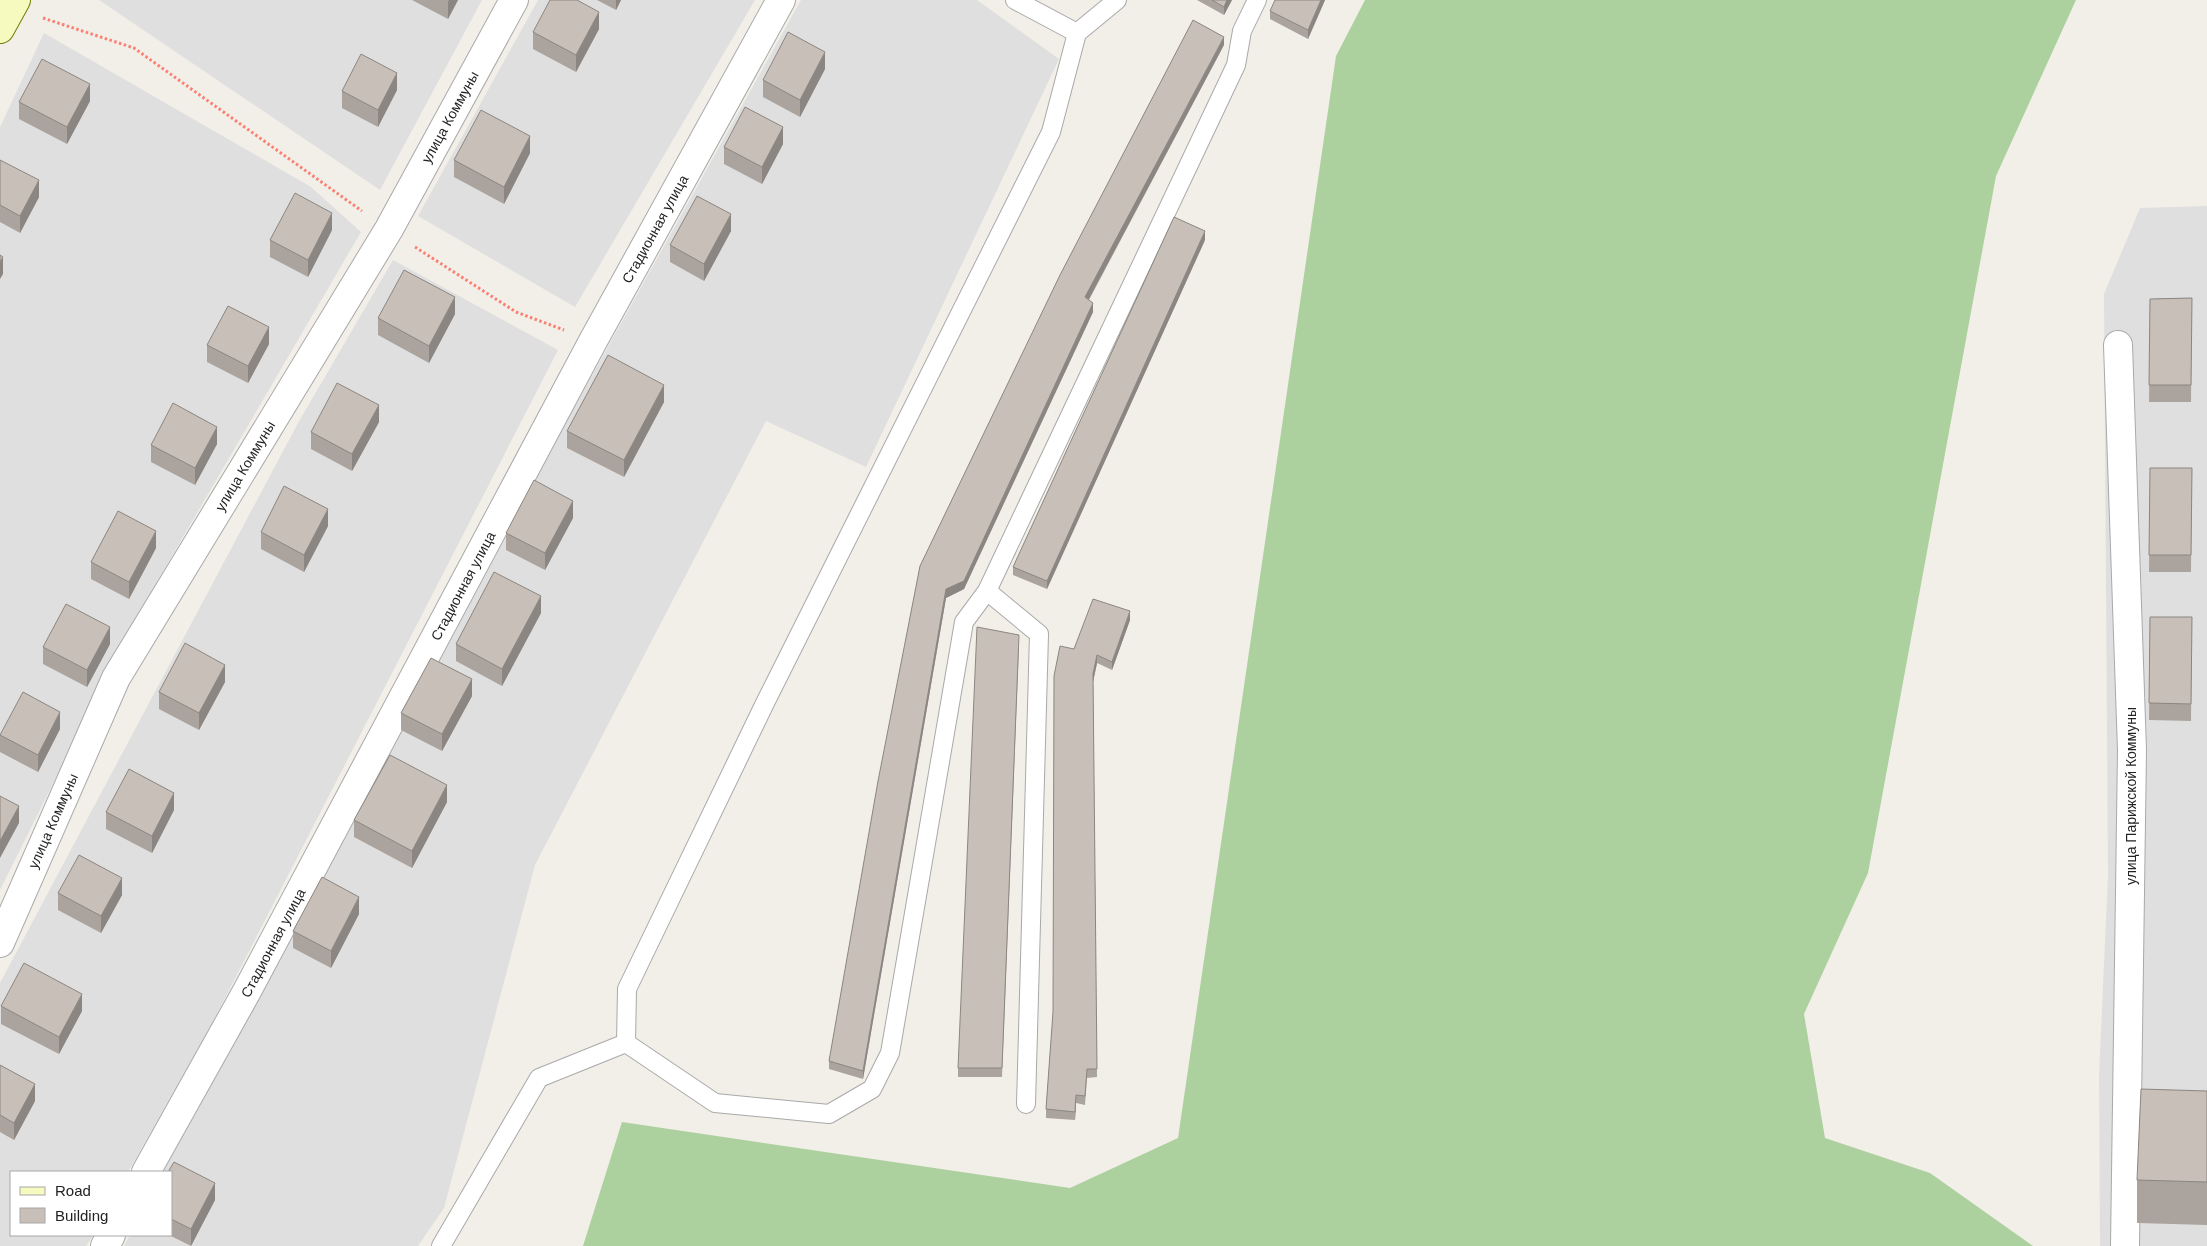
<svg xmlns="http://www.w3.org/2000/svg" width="2207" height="1246" viewBox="0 0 2207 1246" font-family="Helvetica,sans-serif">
	<rect width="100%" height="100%" fill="#f2efe9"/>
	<!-- residential -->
	<path fill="#e0dfdf" d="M99 0H482L380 190Z
		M538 0H755L575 307 418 216Z
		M801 0H977L1059 59 866 467 766 421 535 865 444 1208 418 1246H124L130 1235H171V1172H163L488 562Z
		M44 33 311 187 361 232 134 621 0 890V127Z
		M2207 206V1246H2100L2099 1076 2108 875 2104 294 2140 208Z
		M393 260 558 350 207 1033 128 1172H11V1235H93L86 1246H0V983L298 423Z"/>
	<!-- forest -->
	<path fill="#add19e" d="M1365 0H2076L1996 176 1868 873 1804 1014 1825 1138 1930 1173 2033 1246H583L622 1122 1070 1188 1178 1138 1336 56Z"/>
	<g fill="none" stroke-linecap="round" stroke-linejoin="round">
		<defs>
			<path id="service" d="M1015 0 1077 33
				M1117 0 1077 33 1051 132 765 703 627 989 626 1043 715 1103 829 1114 872 1089 890 1053 964 622 987 591 1236 65 1242 31 1257 0
				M987 591 1039 634 1026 1104
				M441 1246 539 1078 626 1043"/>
			<path id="minor" d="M2118 345 2132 750 2125 1246
				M0 943 116 678 389 229 514 0
				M146 1172 247 991 593 341 781 0
				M105 1246 111 1235"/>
			<path id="secondary" d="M0 29 16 0"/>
		</defs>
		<!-- service casing -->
		<use href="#service" stroke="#a9a9a9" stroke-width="20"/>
		<!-- minor casing -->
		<use href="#minor" stroke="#a9a9a9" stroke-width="30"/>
		<!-- secondary casing -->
		<use href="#secondary" stroke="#707d05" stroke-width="30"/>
		<!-- path -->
		<path stroke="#fa8072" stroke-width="3" stroke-dasharray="2.5 2.5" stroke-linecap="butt" d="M43 18 134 48 362 211
			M415 247 516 312 564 330"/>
		<!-- service -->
		<use href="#service" stroke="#fff" stroke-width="18"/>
		<!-- minor -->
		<use href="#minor" stroke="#fff" stroke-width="28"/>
		<!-- secondary -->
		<use href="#secondary" stroke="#f7fabf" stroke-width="28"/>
	</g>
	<!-- wall -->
	<path fill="#aba49e" d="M412 0H458L448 19Z
		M597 0H621L616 10Z
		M1197 0H1232L1224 15Z
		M1325 0 1308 39 1270 19V11Z
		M599 29 576 72 533 49V32Z
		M1224 45 1089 300 1093 312 964 589 946 598 863 1079 829 1069V1061L920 566Z
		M825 69 800 117 763 97V80Z
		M397 90 378 127 342 108V91Z
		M90 101 67 144 19 119V102Z
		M783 144 762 184 724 164V147Z
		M530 153 504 204 454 177V160Z
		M0 160 39 197 20 233 0 222Z
		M332 230 308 277 270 257V240Z
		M731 231 704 281 670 262V245Z
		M1205 240 1047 589 1013 575V567Z
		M2192 298 2191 402H2149L2150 299Z
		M455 314 429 363 378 335V318Z
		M269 344 248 383 207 362V345Z
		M664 402 624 477 567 448V431Z
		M379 422 352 471 311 449V432Z
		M217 444 195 485 151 462V445Z
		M2150 468H2192L2191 572H2149Z
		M573 518 545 570 506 550V533Z
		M328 526 304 572 261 549V532Z
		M156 548 129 599 91 579V562Z
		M541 613 502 686 456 661V644Z
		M2150 617H2192L2191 721 2149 720Z
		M1130 620 1112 670 1097 663 1093 682 1097 1077 1087 1078 1085 1105 1076 1103 1075 1120 1046 1118V1109L1053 1012 1074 649Z
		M110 644 87 687 43 664V647Z
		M1019 644 1002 1077H958V1068Z
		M225 682 199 730 159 709V692Z
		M472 696 442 751 401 730V713Z
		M60 729 38 772 0 752V735Z
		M447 802 412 868 354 837V820Z
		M174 810 152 853 106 829V812Z
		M58 893 122 895 101 933 58 910Z
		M359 914 331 968 293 948V931Z
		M1 1006 82 1011 59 1054 1 1024Z
		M0 1065 35 1101 14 1140 0 1132Z
		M2207 1091V1225L2137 1223V1180Z
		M171 1172 215 1200 191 1246 169 1235H171Z"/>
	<!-- shaded-wall -->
	<path fill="#8b8681" d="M449 0H458L448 19V2Z
		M616 0H621L616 10Z
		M1227 0H1232L1224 15V7Z
		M1321 0H1325L1308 39V30Z
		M599 12V29L576 72V55Z
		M1224 37V45L1085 306V297Z
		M825 52V69L800 117V100Z
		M397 73V90L378 127V110Z
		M90 84V101L67 144V127Z
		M783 127V144L762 184V167Z
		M530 136V153L504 204V187Z
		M39 180V197L20 233V216Z
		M332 213V230L308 277V260Z
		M731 214V231L704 281V264Z
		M1205 231V240L1047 589V581Z
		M3 257V274L0 279V262Z
		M455 297V314L429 363V346Z
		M1093 303V312L964 589 946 598 863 1079V1071L946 589Z
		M269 327V344L248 383V366Z
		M664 385V402L624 477V460Z
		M379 405V422L352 471V454Z
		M217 427V444L195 485V468Z
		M573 501V518L545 570V553Z
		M328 509V526L304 572V555Z
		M156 531V548L129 599V582Z
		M541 596V613L502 686V669Z
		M1130 611V620L1112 670V662Z
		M110 627V644L87 687V670Z
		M1097 655V663L1093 682V674Z
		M225 665V682L199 730V713Z
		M472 679V696L442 751V734Z
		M60 712V729L38 772V755Z
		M447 785V802L412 868V851Z
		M174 793V810L152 853V836Z
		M19 806V823L0 858V841Z
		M122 878V895L101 933V916Z
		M359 897V914L331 968V951Z
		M82 994V1011L59 1054V1037Z
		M35 1084V1101L14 1140V1123Z
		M1076 1095V1103L1075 1120V1112Z
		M215 1183V1200L191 1246V1229Z"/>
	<!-- building -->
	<path fill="#c7bfb8" stroke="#8b8681" d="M550 0H577L599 12 576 55 533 32Z
		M1212 0H1227L1224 7Z
		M1275 0H1321L1308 30 1270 11Z
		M1193 20 1224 37 1085 297 1093 303 964 581 946 589 863 1071 829 1061 878 781 920 566 1060 275Z
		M788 32 825 52 800 100 763 80Z
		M361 54 397 73 378 110 342 91Z
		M42 59 90 84 67 127 19 102Z
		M745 107 783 127 762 167 724 147Z
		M481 110 530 136 504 187 454 160Z
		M0 160 39 180 20 216 0 205Z
		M295 193 332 213 308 260 270 240Z
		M697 196 731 214 704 264 670 245Z
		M1174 217 1205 231 1047 581 1013 567Z
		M0 255 3 257 0 262Z
		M404 270 455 297 429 346 378 318Z
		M2192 298 2191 385H2149L2150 299Z
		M228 306 269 327 248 366 207 345Z
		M608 355 664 385 624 460 567 431Z
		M337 383 379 405 352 454 311 432Z
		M173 403 217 427 195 468 151 445Z
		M2150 468H2192L2191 555H2149Z
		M534 480 573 501 545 553 506 533Z
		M284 486 328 509 304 555 261 532Z
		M118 511 156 531 129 582 91 562Z
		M494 572 541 596 502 669 456 644Z
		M1093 599 1130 611 1112 662 1097 655 1093 674 1097 1069H1087L1085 1096 1076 1095 1075 1112 1046 1109 1053 1012 1054 676 1060 646 1074 649Z
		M66 604 110 627 87 670 43 647Z
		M2150 617H2192L2191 704 2149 703Z
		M977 627 1019 635 1002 1068H958Z
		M185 643 225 665 199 713 159 692Z
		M431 658 472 679 442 734 401 713Z
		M23 692 60 712 38 755 0 735Z
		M390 755 447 785 412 851 354 820Z
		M129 769 174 793 152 836 106 812Z
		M0 796 19 806 0 841Z
		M79 855 122 878 101 916 58 893Z
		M322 877 359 897 331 951 293 931Z
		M24 963 82 994 59 1037 1 1006Z
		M0 1065 35 1084 14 1123 0 1115Z
		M2141 1089 2207 1091V1182L2137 1180Z
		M174 1162 215 1183 191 1229 171 1219V1172H168Z"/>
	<g text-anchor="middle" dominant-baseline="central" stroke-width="5" stroke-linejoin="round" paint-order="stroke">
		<!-- street labels -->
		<g font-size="14" fill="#222" stroke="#fff">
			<text transform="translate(450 117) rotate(-61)">улица Коммуны</text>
			<text transform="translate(655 229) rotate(-61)">Стадионная улица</text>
			<text transform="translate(245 466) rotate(-59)">улица Коммуны</text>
			<text transform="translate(463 586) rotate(-62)">Стадионная улица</text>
			<text transform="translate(2131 796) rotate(-90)">улица Парижской Коммуны</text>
			<text transform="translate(53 821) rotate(-66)">улица Коммуны</text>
			<text transform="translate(273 943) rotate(-62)">Стадионная улица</text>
		</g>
	</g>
	<!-- legend -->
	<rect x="10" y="1171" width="162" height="65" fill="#ffffff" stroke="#a7a7a7"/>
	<rect x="20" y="1187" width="25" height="8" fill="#f7fabf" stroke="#a7a7a7"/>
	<text x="55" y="1196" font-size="15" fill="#222222">Road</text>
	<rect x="20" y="1208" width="25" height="15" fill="#c7bfb8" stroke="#a7a7a7"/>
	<text x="55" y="1221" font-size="15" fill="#222222">Building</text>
</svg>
